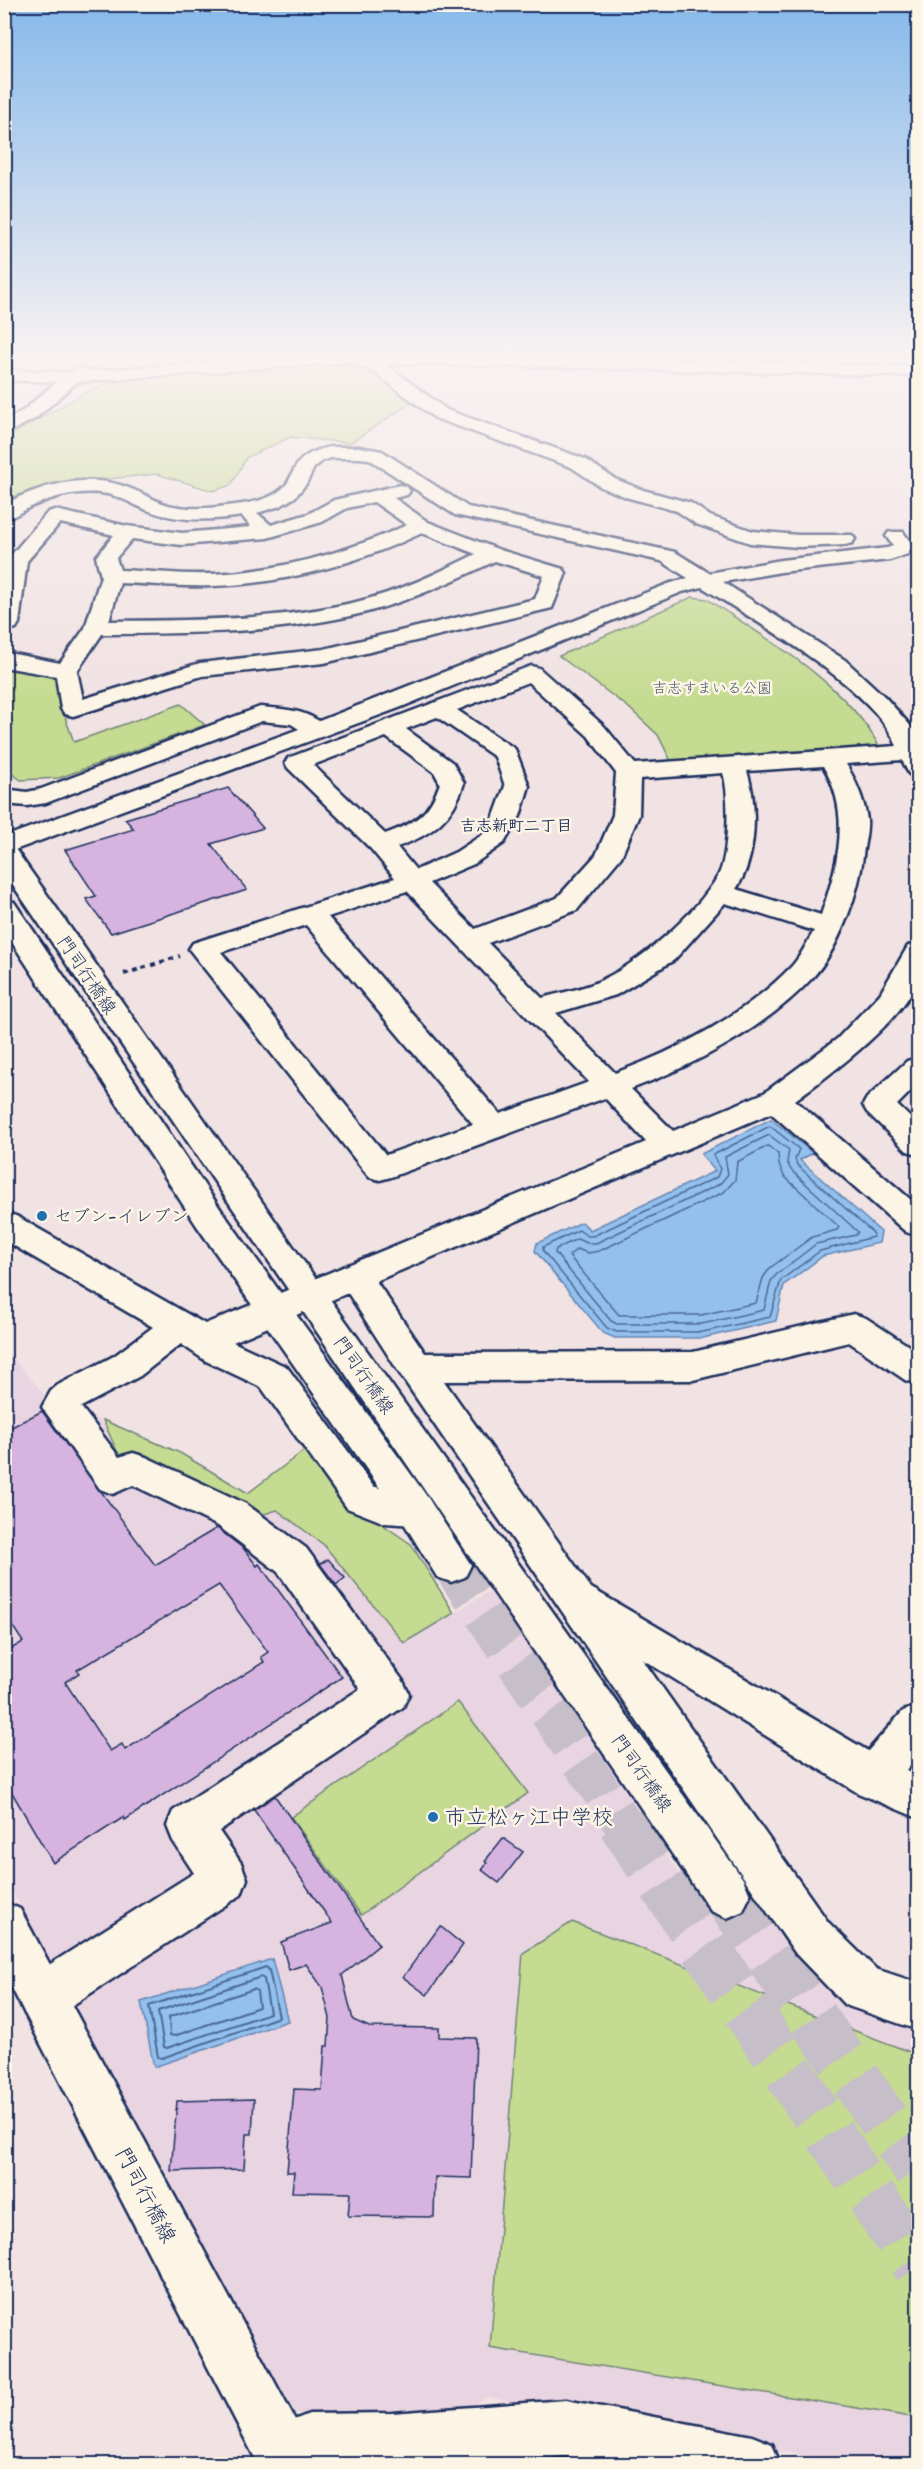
<svg xmlns="http://www.w3.org/2000/svg" width="923" height="2469" viewBox="0 0 923 2469" font-family="'Shantell Sans','Klee One',sans-serif">
	<rect width="100%" height="100%" fill="#f1e2e3"/>
	<filter id="ink" filterUnits="userSpaceOnUse"><feTurbulence type="fractalNoise" baseFrequency=".0167" numOctaves="2"/><feDisplacementMap in="SourceGraphic" scale="12" xChannelSelector="R" yChannelSelector="G"/><feConvolveMatrix kernelMatrix="1 2 1 2 8 2 1 2 1" color-interpolation-filters="sRGB"/></filter>
	<g filter="url(#ink)">
		<!-- built -->
		<path fill="#e9d4e2" d="M4 1347 52 1404 80 1412 180 1453 277 1510 324 1545 404 1643 495 1588 696 1901 748 1880 862 2000 918 2017V2464H849L487 2397 443 2424H346L291 2412 5 1877Z"/>
		<!-- green -->
		<path fill="#c5db91" stroke="#708578" stroke-width="1.5" d="M323 362C370 368 376 373 411 403L350 443 291 437 247 457 231 485 213 491 157 474 47 485 5 500V438L83 394 119 380Z
			M692 597 707 599C765 638 845 682 879 746L875 749 672 763 658 735 628 707 559 656Z
			M5 666 60 677 66 720 74 742 181 704 205 725 59 778 21 780 5 769Z
			M103 1420 180 1453 248 1493 306 1449 335 1492 411 1544 454 1613 404 1643 324 1545 277 1510 261 1515 238 1503 120 1458Z
			M458 1702 528 1793 361 1915 291 1817Z
			M572 1922 918 2055V2418L490 2348 523 1953Z"/>
		<!-- water -->
		<path fill="#94c0ed" stroke="#6486b4" stroke-width="1.5" d="M771 1119 813 1153 800 1160 881 1232 879 1243 823 1256 784 1285 776 1321 703 1338H615L603 1333 535 1251 537 1243 582 1222 590 1230 715 1171 701 1154Z
			M272 1959 288 2021 154 2067 141 2002Z"/>
		<g fill="none" stroke-linecap="round" stroke-linejoin="round">
			<!-- shore-far1 -->
			<path stroke="#4b6997" stroke-width="1.5" d="M770 1126 799 1149 795 1159 797 1165 873 1233V1237L820 1251 781 1280 770 1317 703 1332H617L607 1328 543 1251V1247L579 1230 587 1236H593L717 1177 720 1169 713 1155Z
				M769 1135 789 1150 787 1162 791 1170 858 1232 856 1235 816 1244 776 1275 771 1281 764 1310 702 1324H617L611 1321 555 1253 556 1249 577 1239 587 1243H596L720 1184 728 1174 725 1157Z
				M768 1146 778 1154 779 1165 784 1176 839 1227 837 1230 812 1237 770 1268 763 1278 756 1303 701 1315H619L569 1256 577 1249 588 1253 599 1251 724 1192 735 1180 737 1162Z"/>
			<!-- shore -->
			<path stroke="#4b6997" stroke-width="2" d="M266 1967 269 1970 279 2017 162 2058 158 2057 149 2006Z
				M261 1977 264 1979 270 2013 167 2048 164 2047 158 2011Z
				M254 1989 257 1991 259 2007 174 2036 170 2035 169 2017Z"/>
		</g>
		<!-- building -->
		<path fill="#d6b4df" stroke="#1b2f5e" stroke-width="1.5" fill-rule="evenodd" d="M228 788 263 828 211 844 247 890 111 933 86 899 96 896 65 850 134 829 125 819Z
			M42 1411 155 1565 217 1528 244 1549 257 1566 259 1564 342 1677 125 1820 124 1817 53 1863 4 1779V1653L23 1642 4 1613V1431ZM219 1585 268 1652 261 1657 264 1662 125 1750 122 1744 110 1751 65 1682 79 1673 77 1670Z
			M328 1559 345 1578 336 1585 320 1564Z
			M275 1796 379 1945 342 1975 353 2020 369 2027 439 2028V2037L476 2038 471 2178 435 2177 434 2217 348 2216 350 2193 292 2192 294 2172H287L294 2089 322 2090 325 2046H328L330 2018 322 1987 306 1964 289 1970 281 1942 332 1923 254 1810Z
			M503 1838 523 1852 499 1883 482 1870 487 1863 485 1861Z
			M440 1926 463 1945 427 1995 403 1977Z
			M254 2099 252 2134H246L244 2169 171 2171 177 2101Z"/>
		<g fill="none" stroke-linecap="round" stroke-linejoin="round">
			<!-- major-tunnel-far1 -->
			<path stroke="#c6bec8" stroke-width="39" stroke-dasharray="39 20" stroke-linecap="butt" d="M451 1565 623 1824"/>
			<!-- major-tunnel -->
			<path stroke="#c6bec8" stroke-width="50" stroke-dasharray="50 25" stroke-linecap="butt" d="M622 1822 918 2267
				M727 1895 918 2169"/>
			<defs>
				<path id="minor" d="M295 356H491L918 366V376L384 363 447 410 585 459 615 479 643 490 691 503 710 516 753 531 798 535H852L855 539 852 543 845 545 798 547 750 543 696 524 677 511 629 498 601 487 571 467 435 418 371 370 349 362 77 382 36 418 4 435V422L24 410 56 382 4 380V370L70 372 83 368 90 371Z
					M331 447H359L382 451 468 507 675 552 709 573 781 560 887 548 893 546 886 536 889 532H903L913 546 908 554 890 560 781 572 723 582 845 660 885 697 915 731 918 740V776L909 774 902 760 846 764C855 779 865 802 867 820 868 831 864 845 863 856 859 893 838 950 813 977 766 1028 695 1065 631 1089L673 1131 764 1093 837 1039 880 994 908 946 918 944C918 954 921 967 918 976 909 1017 828 1076 795 1100L918 1206V1236L906 1232 771 1113 376 1281 425 1353 693 1352 854 1314 866 1318 918 1352V1384L905 1380 849 1342 693 1380 444 1381 591 1588 868 1751 903 1711 918 1706V1756L906 1771 918 1776V1818L858 1793 642 1659 828 1922 876 1969 918 1983V2030L845 2005 796 1954 402 1377 348 1293 233 1342 287 1367 373 1486C391 1493 410 1491 428 1498L434 1509 428 1520 415 1525 385 1523 347 1508 261 1387 206 1361 181 1344 140 1376 81 1407 119 1457 133 1453 146 1457 246 1504 306 1548 403 1681 409 1694 403 1707 219 1831 241 1863 247 1879 241 1895 59 2014 42 2021 25 2014 18 1997 25 1980 194 1873 173 1841 167 1826 173 1811 360 1689 278 1572 218 1526 133 1485 113 1494 100 1489 42 1407 51 1391 58 1385 114 1356 153 1327 4 1240V1212L16 1216 205 1324 646 1142 605 1098 391 1177 380 1180 369 1177 189 949 193 943 395 878 371 849 288 768 285 763 288 758 531 666 539 668 604 726 635 764 897 746C874 687 756 622 702 587L682 592 399 708 4 854V837L299 729 291 724 262 721 46 803 27 806 4 804V789L27 792 41 789 260 707C282 709 300 709 319 721L668 584 688 578 661 561 455 515 369 459 359 458H331L322 461 314 468 306 484 295 497 280 506 257 513 271 525 308 514 334 500 400 485 407 487 410 491 407 495 394 498 428 522 500 550 563 569 566 573 552 608 324 663 202 676 73 716 65 714 61 709 56 676 4 667V652L60 663 85 628 101 576 96 557 114 535 60 523 27 561 19 623 16 628 4 631 7 560 48 512 55 510 127 526 182 533 251 527 242 516C210 521 177 522 147 510 132 504 117 494 100 493 77 491 54 496 33 506 23 510 15 517 4 520V505C36 486 84 474 120 485 134 489 148 497 162 503 182 510 205 509 226 506 246 504 271 501 285 486 290 481 291 475 294 470 302 454 316 450 331 447ZM374 502 407 525C345 553 280 571 212 574 181 575 150 571 120 570L116 558 132 539 182 545 267 538 322 522 347 508ZM422 533 476 554C438 573 398 592 356 602 275 621 191 620 109 621L120 583C150 584 181 587 212 586 285 584 355 564 422 533ZM495 561 544 576 535 599 324 649 200 663 83 699 77 671 102 634C191 633 281 634 367 612 412 600 453 581 495 561ZM528 682 588 736 616 773 613 815 596 855 557 898 475 929 429 883 474 864 504 843 520 816 529 786 515 749 457 710ZM437 717 495 757 505 786 494 816 485 833 456 852 416 870 397 847C432 835 453 819 464 783L453 763 406 729ZM386 737 434 772 440 783C429 815 415 823 385 834L313 765ZM823 766C852 814 838 865 821 915L736 889C757 859 758 806 747 771ZM723 773C730 795 729 856 718 876 695 915 637 966 595 983 578 990 559 993 542 998L488 943 577 910 621 857 639 815 640 779ZM407 891 589 1082 500 1114 328 917ZM725 903 814 931C807 942 801 956 792 966 746 1014 677 1051 615 1073L556 1013 616 995 674 960ZM306 925 473 1124 386 1155 221 952Z
					M918 1058V1084L897 1105 918 1125V1154L907 1151 867 1112 863 1105 867 1098 907 1061Z
					M566 2400 752 2436 772 2444 780 2464H612L566 2456 447 2464H258L266 2440 289 2422 309 2414 392 2413Z"/>
				<path id="major" d="M4 844 13 846 320 1285 743 1879 750 1895 743 1911 727 1918 711 1911 4 872Z
					M4 900 14 902 221 1210 428 1498 471 1565 465 1577 451 1582 437 1577 402 1520 197 1226 4 930Z
					M4 1902 20 1909 308 2444 316 2464H258L4 1973Z"/>
			</defs>
			<!-- minor casing -->
			<use href="#minor" stroke="#1b2f5e" stroke-width="5"/>
			<!-- major casing -->
			<use href="#major" stroke="#1b2f5e" stroke-width="5"/>
			<!-- path -->
			<path stroke="#1b2f5e" stroke-width="4" stroke-dasharray="5 4.5" stroke-linecap="butt" d="M124 974 180 956"/>
			<!-- minor -->
			<use href="#minor" fill="#fcf5e5" fill-rule="evenodd"/>
			<!-- major -->
			<use href="#major" fill="#fcf5e5" fill-rule="evenodd"/>
		</g>
	</g>
	<!-- sky -->
	<linearGradient id="sky" x2="0" y2="1"><stop stop-color="#86b9ea"/><stop offset="0.51" stop-color="#f9f2f2"/><stop offset="1" stop-color="#f9f2f2" stop-opacity="0"/></linearGradient>
	<rect width="923" height="701" fill="url(#sky)"/>
	<!-- markers -->
	<g fill="#1f6fb2" stroke="#fcf5e5" stroke-width="2">
		<circle cx="42" cy="1216" r="6"/>
		<circle cx="433" cy="1817" r="6"/>
	</g>
	<g text-anchor="middle" dominant-baseline="central" stroke-width="5" stroke-linejoin="round" paint-order="stroke">
		<!-- far-park labels -->
		<g font-size="15" fill="#465a6b" stroke="#fcf5e5">
			<text x="712" y="688">吉志すまいる公園</text>
		</g>
		<!-- far-neighbourhood labels -->
		<g font-size="16" font-weight="bold" fill="#1b2f5e" stroke="#fcf5e5">
			<text x="516" y="825">吉志新町二丁目</text>
		</g>
		<!-- street labels -->
		<g font-size="18" fill="#1b2f5e" stroke="#fcf5e5">
			<text transform="translate(87 975) rotate(56)">門司行橋線</text>
			<text transform="translate(364 1375) rotate(55)">門司行橋線</text>
			<text transform="translate(642 1773) rotate(55)">門司行橋線</text>
		</g>
		<!-- poi labels -->
		<g font-size="18" fill="#1b2f5e" stroke="#fcf5e5" text-anchor="start">
			<text x="54" y="1216">セブン-イレブン</text>
		</g>
		<!-- near-poi labels -->
		<g font-size="21" fill="#1b2f5e" stroke="#fcf5e5" text-anchor="start">
			<text x="445" y="1817">市立松ヶ江中学校</text>
		</g>
		<!-- near-street labels -->
		<g font-size="21" fill="#1b2f5e" stroke="#fcf5e5">
			<text transform="translate(146 2195) rotate(62)">門司行橋線</text>
		</g>
	</g>
	<!-- margin -->
	<rect width="923" height="2469" fill="none" stroke="#fcf5e5" stroke-width="24"/>
	<rect x="12" y="12" width="899" height="2445" fill="none" stroke="#1b2f5e" stroke-width="2" filter="url(#ink)"/>
</svg>
